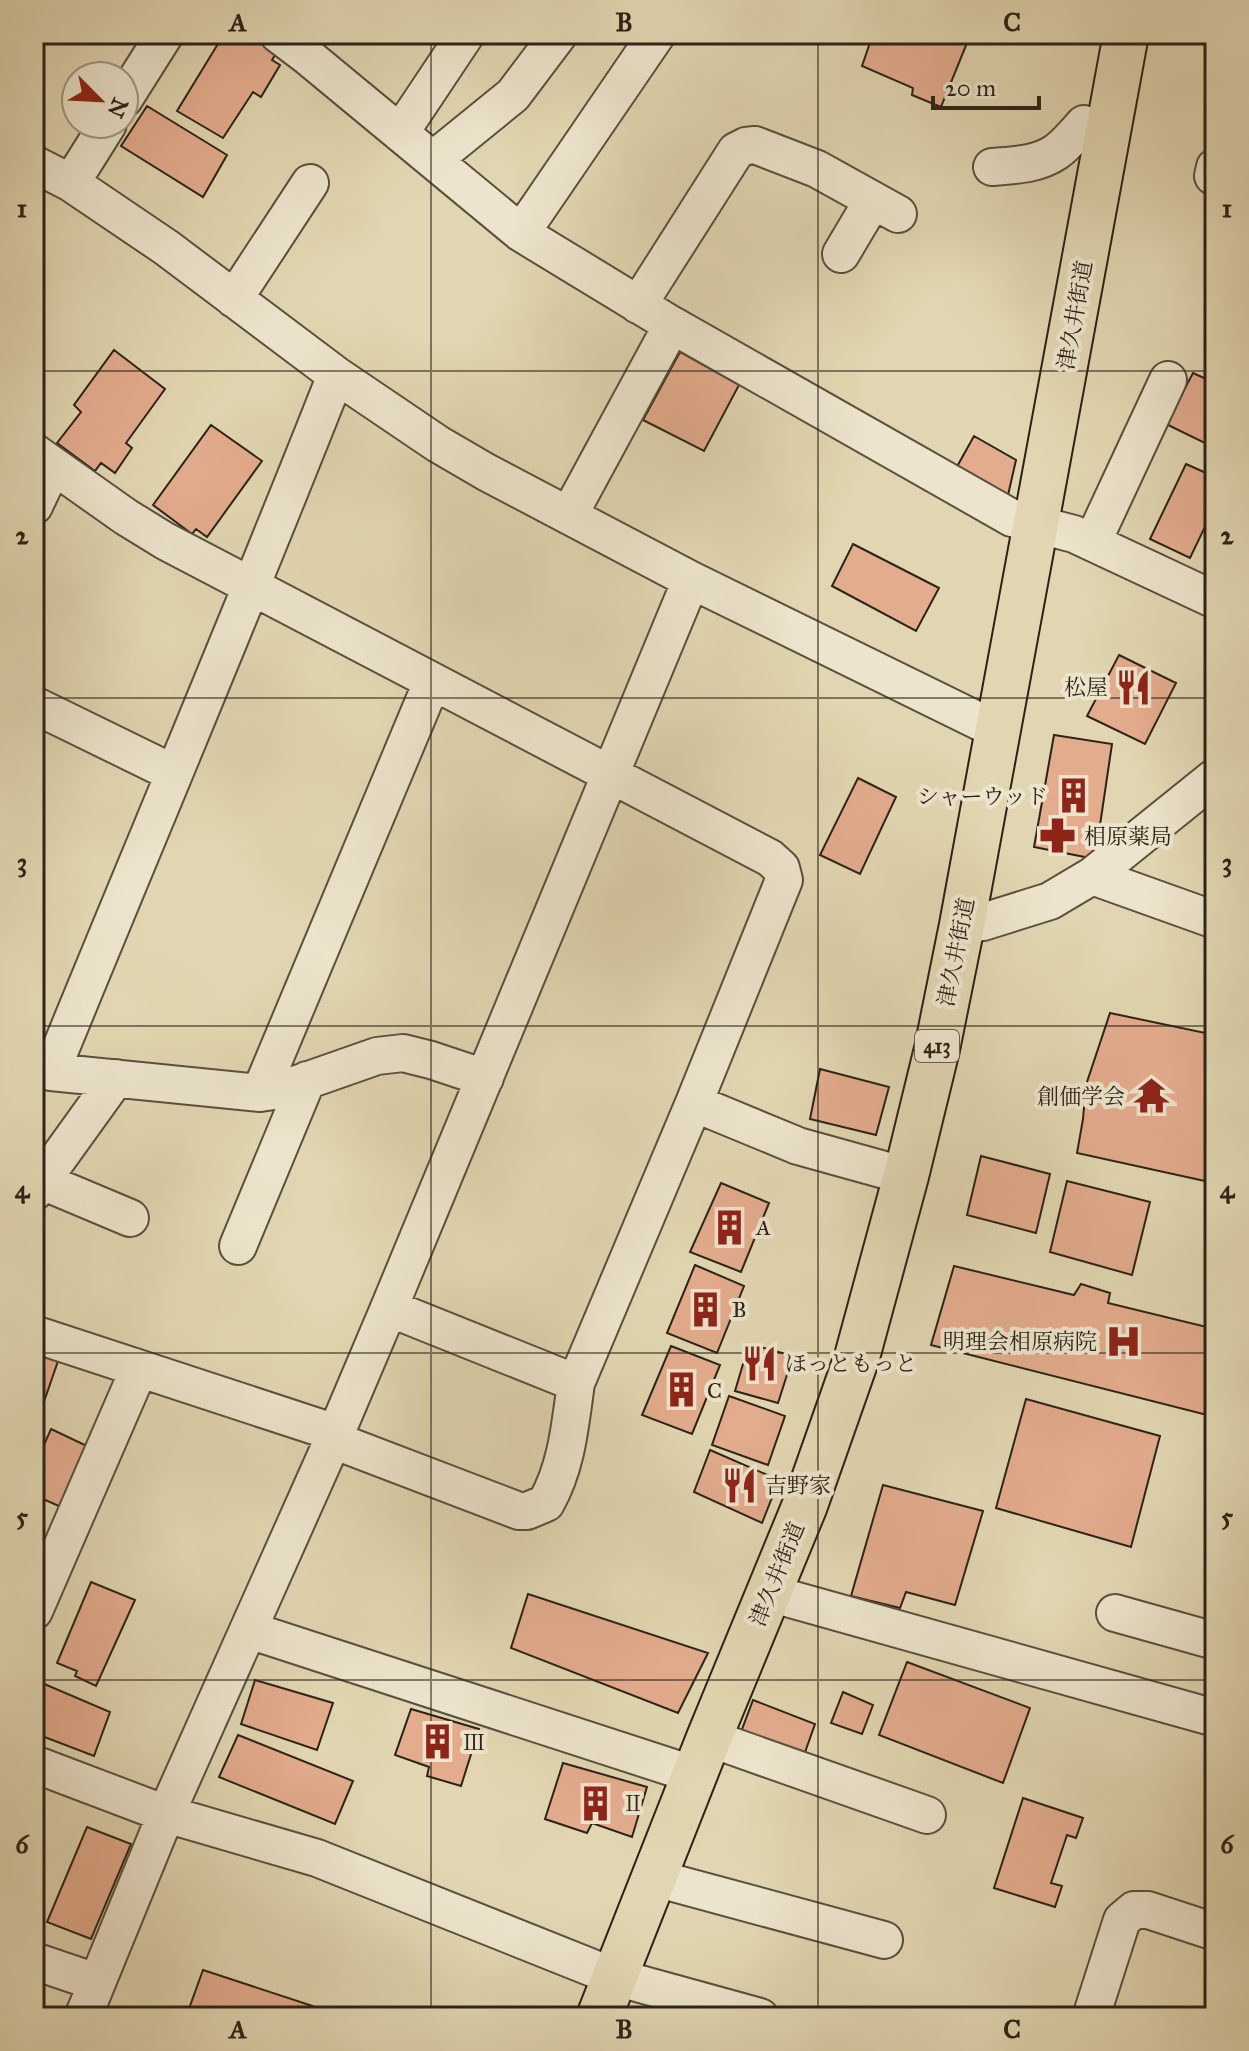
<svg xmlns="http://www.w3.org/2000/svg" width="1249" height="2051" viewBox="0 0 1249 2051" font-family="'IM FELL Great Primer','Noto Serif JP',serif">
	<rect width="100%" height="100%" fill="#e1d6b1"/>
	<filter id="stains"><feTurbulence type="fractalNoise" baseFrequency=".0025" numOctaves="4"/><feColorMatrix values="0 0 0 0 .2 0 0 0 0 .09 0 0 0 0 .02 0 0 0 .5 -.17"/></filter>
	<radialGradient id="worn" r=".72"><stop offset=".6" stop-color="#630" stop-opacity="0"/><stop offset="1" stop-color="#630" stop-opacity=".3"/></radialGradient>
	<!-- building -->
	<path fill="#e3ac8d" stroke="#2c2318" stroke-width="2" d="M224 34H246L277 52 272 60 280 65 261 97 253 92 223 138 177 111Z
		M873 34H943L967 43 941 107 912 95 913 88 862 66Z
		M147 106 227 155 203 197 121 146Z
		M114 350 165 389 126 443 132 448 115 473 101 463 95 471 57 443 81 412 74 405Z
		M680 352 739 385 704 451 643 420Z
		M1193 373 1215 383V448L1166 424Z
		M211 425 262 461 207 537 196 529 192 534 153 505Z
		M974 436 1016 460 1006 504 954 472Z
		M1186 464 1215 477V506L1190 558 1150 539Z
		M853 544 939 588 916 631 832 586Z
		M1119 655 1176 683 1145 744 1087 716Z
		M1054 735 1112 744 1095 859 1034 847Z
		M858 778 896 797 860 874 820 855Z
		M1110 1013 1215 1035 1214 1183 1077 1153 1083 1119 1086 1085Z
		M820 1069 889 1087 876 1135 810 1119Z
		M981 1156 1050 1174 1036 1233 967 1215Z
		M1067 1181 1150 1202 1132 1275 1050 1252Z
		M721 1183 769 1203 741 1272 690 1252Z
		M695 1265 744 1286 717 1353 667 1333Z
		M954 1266 1074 1295 1081 1284 1110 1293 1108 1303 1215 1329V1417L931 1345Z
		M749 1344 793 1356 778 1403 735 1391Z
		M671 1346 720 1365 692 1434 642 1415Z
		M34 1352 58 1361 38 1419 34 1418Z
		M729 1396 785 1416 768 1465 712 1445Z
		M1026 1399 1160 1436 1131 1547 996 1508Z
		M51 1429 87 1446 61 1507 34 1495V1467Z
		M710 1450 779 1480 762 1523 694 1492Z
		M883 1485 983 1511 955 1605 906 1592 900 1608 851 1596Z
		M91 1582 135 1600 96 1686 75 1676 77 1671 57 1663Z
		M528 1594 708 1653 678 1713 511 1648Z
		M907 1662 1030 1708 1003 1783 879 1735Z
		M255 1680 333 1703 317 1750 241 1724Z
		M42 1683 110 1712 94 1756 34 1733V1703Z
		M843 1692 873 1705 862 1734 831 1723Z
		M753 1700 815 1724 803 1758 741 1732Z
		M411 1709 479 1729 461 1786 427 1776 429 1767 395 1755Z
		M238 1735 353 1781 335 1824 219 1777Z
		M563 1763 647 1787 632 1837 592 1823 587 1833 545 1819Z
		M1023 1798 1083 1818 1076 1838 1067 1835 1051 1883 1062 1886 1055 1907 994 1888Z
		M87 1827 131 1844 91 1939 47 1922Z
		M203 1970 346 2017H186Z"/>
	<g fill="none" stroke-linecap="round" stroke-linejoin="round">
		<defs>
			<path id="minor" d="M278 34 307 56 521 233 672 325 1012 518 1074 534 1215 600
				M124 99 165 34
				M400 133 466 34
				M433 160 513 95 559 34
				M34 164 71 183 167 248 336 375 438 444 486 472 691 580 999 731
				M992 167C1014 165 1037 165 1056 152 1066 145 1075 134 1084 124
				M1213 176 1215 167
				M71 183 108 124
				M521 233 657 34
				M841 254 873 200
				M234 299 310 183
				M638 305 736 151 746 146 755 145 817 169 898 214
				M34 452 126 517 165 541 770 858 781 868 784 880 694 1103 576 1383 389 1308
				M34 506 53 466
				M569 515 672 325
				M1093 541 1168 380
				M34 705 173 773
				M1092 876 1215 920
				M962 925 983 922 1050 901 1092 876 1215 777
				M34 1067 51 1072 260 1093 280 1090 377 1056 403 1053 431 1060 485 1078
				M51 1072C146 840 244 609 336 375
				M260 1093 432 682
				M694 1103 798 1146 906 1176
				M42 1181 130 1218
				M34 1192 116 1078
				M238 1246 307 1080
				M34 1334 336 1433
				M333 1440 519 1511H527L546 1503C567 1466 570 1425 576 1383
				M769 1593 1215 1718
				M34 1611 139 1369
				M1115 1613 1215 1641
				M249 1630 695 1775
				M709 1738 927 1815
				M34 1764 166 1814 317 1858 615 1977 760 2017
				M655 1878 884 1940
				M34 1961 96 1982
				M83 2017 166 1814 336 1433 389 1308 691 580
				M1091 2017 1122 1920 1134 1910H1148L1215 1932"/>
			<path id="highway" d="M599 2017 709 1738 805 1505 857 1357 906 1176 937 1049 962 925 1126 34"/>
		</defs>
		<!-- minor casing -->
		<use href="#minor" stroke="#59503e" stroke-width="40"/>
		<!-- highway casing -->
		<use href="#highway" stroke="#2c2318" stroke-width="48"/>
		<!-- minor -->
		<use href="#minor" stroke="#ece4cc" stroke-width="36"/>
		<!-- highway -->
		<use href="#highway" stroke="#e1d6b1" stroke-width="44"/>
	</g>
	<!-- grid -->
	<path fill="none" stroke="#2c2318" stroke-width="2" stroke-opacity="0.55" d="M431 34V2017M818 34V2017M34 371H1215M34 698H1215M34 1026H1215M34 1353H1215M34 1680H1215"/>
	<!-- icons -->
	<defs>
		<symbol id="restaurant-bare" viewBox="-9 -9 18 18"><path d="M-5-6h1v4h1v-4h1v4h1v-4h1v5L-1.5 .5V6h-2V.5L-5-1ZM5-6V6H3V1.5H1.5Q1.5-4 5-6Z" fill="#8f2418" stroke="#ece4cc" stroke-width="2.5" paint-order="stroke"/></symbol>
		<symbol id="building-bare" viewBox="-9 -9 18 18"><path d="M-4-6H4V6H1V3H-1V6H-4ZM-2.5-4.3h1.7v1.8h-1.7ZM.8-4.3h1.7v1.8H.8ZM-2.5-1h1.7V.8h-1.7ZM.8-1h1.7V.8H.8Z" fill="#8f2418" stroke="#ece4cc" stroke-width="2.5" paint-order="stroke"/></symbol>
		<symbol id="pharmacy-bare" viewBox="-9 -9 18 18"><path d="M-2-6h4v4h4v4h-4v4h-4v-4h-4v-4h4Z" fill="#8f2418" stroke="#ece4cc" stroke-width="2.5" paint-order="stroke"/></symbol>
		<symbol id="temple-bare" viewBox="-9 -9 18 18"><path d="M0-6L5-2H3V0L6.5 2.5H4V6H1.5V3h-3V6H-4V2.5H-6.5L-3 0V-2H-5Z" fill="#8f2418" stroke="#ece4cc" stroke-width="2.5" paint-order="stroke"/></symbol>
		<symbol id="hospital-bare" viewBox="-9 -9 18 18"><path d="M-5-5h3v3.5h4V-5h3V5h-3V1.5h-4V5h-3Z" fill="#8f2418" stroke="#ece4cc" stroke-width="2.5" paint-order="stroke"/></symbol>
	</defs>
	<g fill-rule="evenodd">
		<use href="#restaurant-bare" x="1108" y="662" width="51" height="51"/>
		<use href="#building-bare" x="1048" y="770" width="51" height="51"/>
		<use href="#pharmacy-bare" x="1032" y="810" width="51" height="51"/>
		<use href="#temple-bare" x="1126" y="1070" width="51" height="51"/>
		<use href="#building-bare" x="704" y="1202" width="51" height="51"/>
		<use href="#building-bare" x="680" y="1284" width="51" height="51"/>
		<use href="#hospital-bare" x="1098" y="1316" width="51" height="51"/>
		<use href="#restaurant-bare" x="734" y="1338" width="51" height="51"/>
		<use href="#building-bare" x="656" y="1364" width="51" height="51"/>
		<use href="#restaurant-bare" x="714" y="1460" width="51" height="51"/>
		<use href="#building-bare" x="412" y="1716" width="51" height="51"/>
		<use href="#building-bare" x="570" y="1778" width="51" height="51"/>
	</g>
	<g text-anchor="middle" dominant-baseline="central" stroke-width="8" stroke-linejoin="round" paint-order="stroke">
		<!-- shield labels -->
		<rect fill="#ece4cc" stroke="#665d4e" stroke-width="2" x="915" y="1030" width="44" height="32" rx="6"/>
		<g font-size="20" font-weight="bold" fill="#2c2318">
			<text x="937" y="1046">413</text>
		</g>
		<!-- street labels -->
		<g font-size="22" fill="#2c2318" stroke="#ece4cc">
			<text transform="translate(1075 315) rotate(-80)">津久井街道</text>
			<text transform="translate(956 952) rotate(-79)">津久井街道</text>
			<text transform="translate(777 1574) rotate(-68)">津久井街道</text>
		</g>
		<!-- poi labels -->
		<g font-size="22" fill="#2c2318" stroke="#ece4cc" text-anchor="start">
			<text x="1108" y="687" text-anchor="end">松屋</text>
			<text x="1048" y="796" text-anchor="end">シャーウッド</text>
			<text x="1084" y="836">相原薬局</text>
			<text x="1125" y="1096" text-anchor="end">創価学会</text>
			<text x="756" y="1227">A</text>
			<text x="732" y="1309">B</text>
			<text x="1097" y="1341" text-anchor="end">明理会相原病院</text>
			<text x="785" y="1363">ほっともっと</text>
			<text x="707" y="1390">C</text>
			<text x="765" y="1485">吉野家</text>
			<text x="463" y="1742">Ⅲ</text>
			<text x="622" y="1803">Ⅱ</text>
		</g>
	</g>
	<!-- margin -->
	<rect width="1249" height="2051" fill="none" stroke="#e1d6b1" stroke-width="88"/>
	<!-- north arrow -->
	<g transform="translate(100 100) rotate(114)"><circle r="38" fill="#ece4cc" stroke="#9f9784" stroke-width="2"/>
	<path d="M0-6L14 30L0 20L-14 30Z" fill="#8f2418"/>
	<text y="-12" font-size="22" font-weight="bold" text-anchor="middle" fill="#2c2318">N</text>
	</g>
	<!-- scale -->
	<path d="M933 96v12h106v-12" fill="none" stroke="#2c2318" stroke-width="4"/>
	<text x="945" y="96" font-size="24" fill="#2c2318" stroke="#ece4cc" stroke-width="6" paint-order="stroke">20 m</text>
	<rect x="44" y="44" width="1161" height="1963" fill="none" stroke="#2c2318" stroke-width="3"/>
	<g font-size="26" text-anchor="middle" font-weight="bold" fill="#2c2318">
		<text x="238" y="31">A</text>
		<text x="624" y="31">B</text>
		<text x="1012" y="31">C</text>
		<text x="22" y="217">1</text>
		<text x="1227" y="217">1</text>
		<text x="22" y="544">2</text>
		<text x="1227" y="544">2</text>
		<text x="22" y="871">3</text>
		<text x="1227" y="871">3</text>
		<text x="22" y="1198">4</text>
		<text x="1227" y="1198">4</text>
		<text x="22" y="1525">5</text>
		<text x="1227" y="1525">5</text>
		<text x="22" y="1853">6</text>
		<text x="1227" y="1853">6</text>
		<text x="238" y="2038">A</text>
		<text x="624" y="2038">B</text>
		<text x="1012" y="2038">C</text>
	</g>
	<rect width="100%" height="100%" filter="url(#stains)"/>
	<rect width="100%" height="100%" fill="url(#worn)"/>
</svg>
